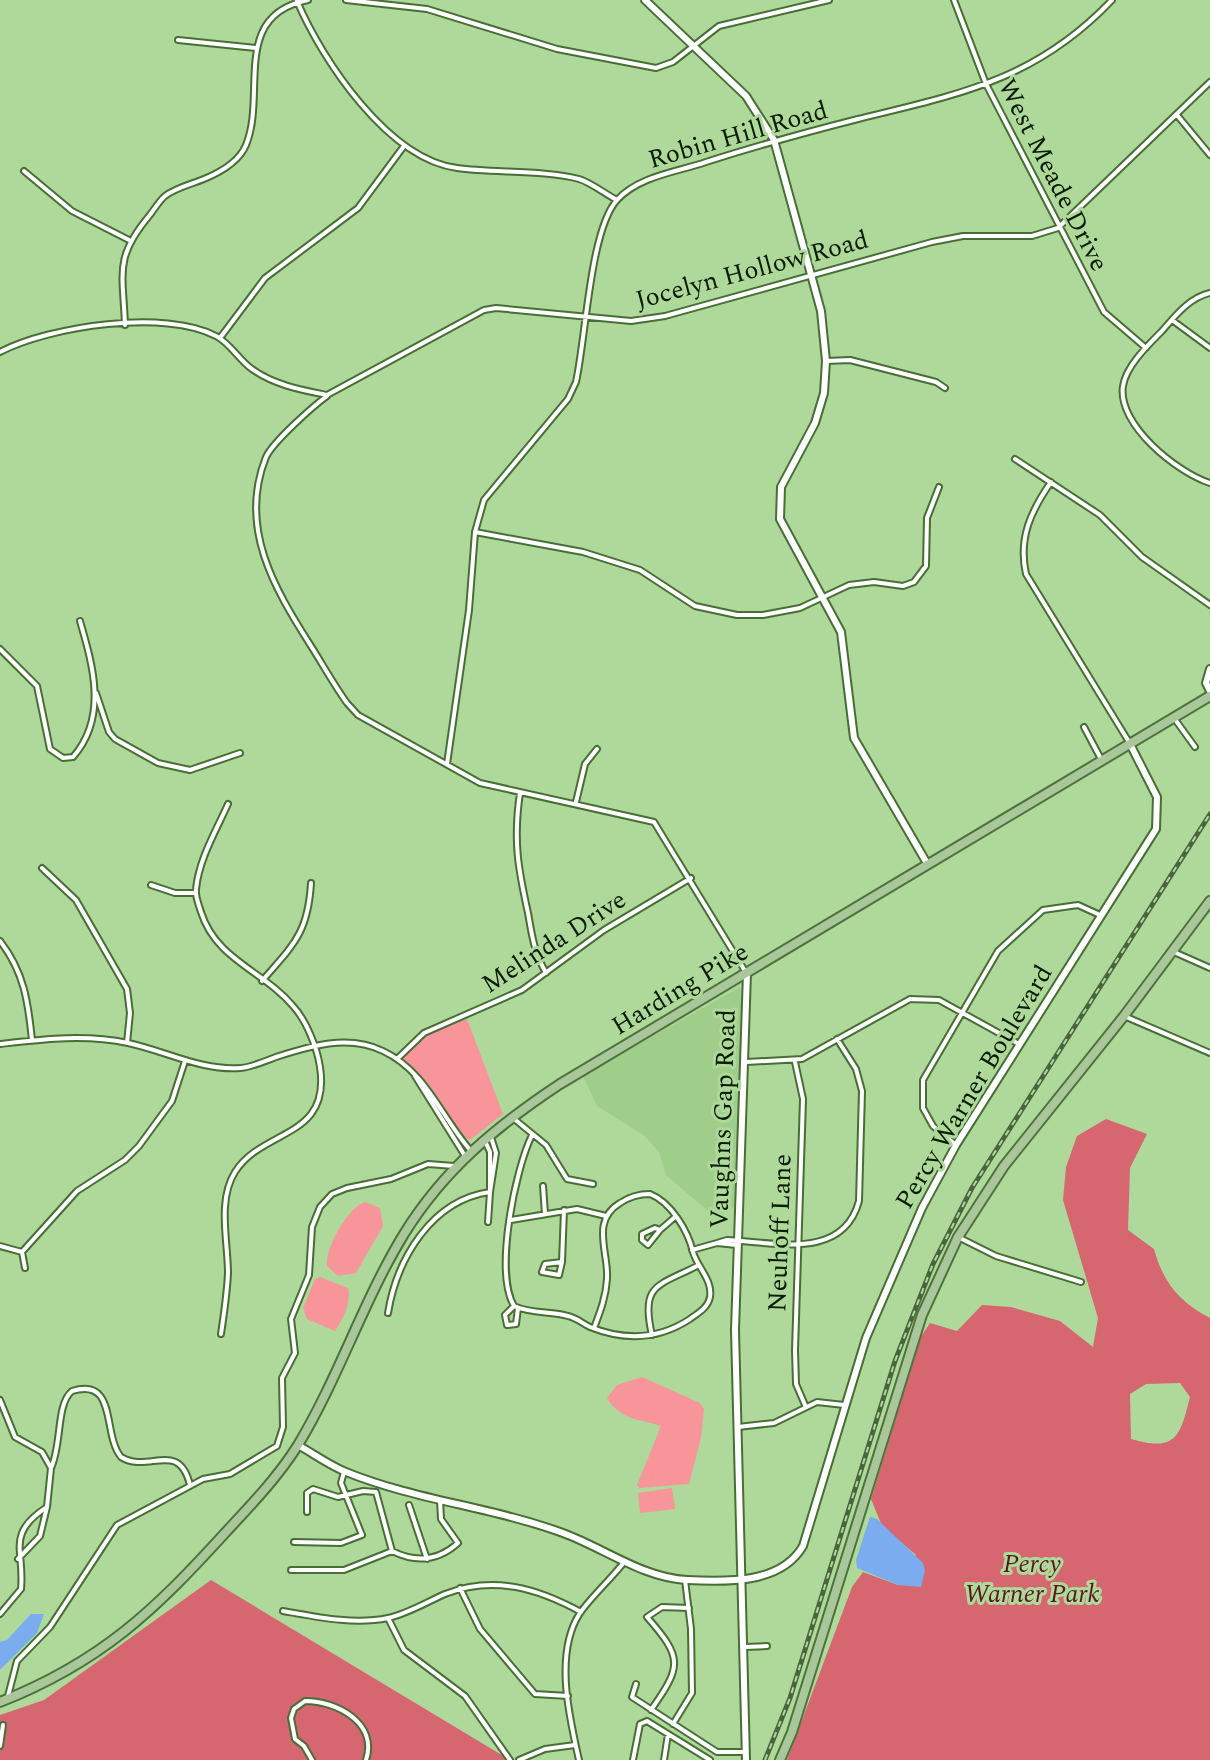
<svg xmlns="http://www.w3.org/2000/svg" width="1210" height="1760" viewBox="0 0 1210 1760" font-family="Spectral,serif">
	<rect width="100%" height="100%" fill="#aed99b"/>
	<!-- built -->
	<path fill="#9fcd8a" d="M740 987 744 1031 740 1145 734 1207 714 1216 666 1175 659 1152 645 1136 597 1106 583 1076Z"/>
	<!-- green -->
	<path fill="#f8959b" d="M467 1019 503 1114 470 1140 461 1136 432 1089 404 1060V1055L426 1035Z
		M365 1202 380 1208 383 1226 356 1273 338 1276 327 1266C325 1248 348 1207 365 1202Z
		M320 1277 348 1288C351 1303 344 1317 335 1331L307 1319 303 1308 315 1279Z
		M642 1377 700 1403 704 1409 701 1438 689 1484 640 1488 637 1485 661 1426C641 1419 621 1421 607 1398L617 1385Z
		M672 1488 675 1509 640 1513 638 1493Z"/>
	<!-- forest -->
	<path fill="#d66771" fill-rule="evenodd" d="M1106 1119 1147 1134 1130 1168 1128 1230 1154 1249C1163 1282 1179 1302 1210 1318V1760H787L852 1587 863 1572 898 1585 916 1555 882 1526 871 1499 920 1338 930 1323 957 1331 982 1305 1011 1307 1060 1321 1093 1347 1098 1318 1063 1200 1066 1167 1077 1136ZM1180 1383 1190 1397C1180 1437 1176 1452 1131 1439L1130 1394 1146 1384Z
		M211 1580 510 1760H0V1715L44 1700Z"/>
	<!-- water -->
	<path fill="#7aacef" d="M870 1517 877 1519 923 1563 925 1571 921 1587 898 1585 857 1568 856 1560Z
		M31 1614H44L37 1633 0 1670V1642L7 1640Z"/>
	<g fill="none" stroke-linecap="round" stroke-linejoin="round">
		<defs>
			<path id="minor" d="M346 0 427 9 557 49 656 68 673 62 719 26 829 0
				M954 0 986 84 1104 312 1146 348
				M297 1C322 60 388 159 457 168 493 173 545 170 579 179 592 183 605 194 617 200
				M178 40 256 48
				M1177 115 1210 155
				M24 171 72 211 129 240
				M1210 293C1189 298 1176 315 1162 331 1148 345 1126 366 1123 386 1117 425 1178 473 1210 483
				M1172 320 1210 348
				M125 325C123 273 114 258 149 216 154 210 159 201 165 196 175 188 192 184 204 179 221 172 239 162 246 145 267 94 230 15 308 0
				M220 338 265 278 358 208 404 146
				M0 352C50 326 165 309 216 336 230 343 239 360 252 369 274 385 302 390 327 395L484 310 496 308 631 321 665 316 932 242 963 236H1032L1058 228 1210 82
				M826 361 850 360 936 382 945 388
				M327 396C312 407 273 442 266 457 238 527 274 588 311 646 323 665 334 685 347 703L358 715 480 783 654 822 745 971
				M1015 459 1100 515 1142 557 1210 605
				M1051 482C1031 511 1018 538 1026 574L1129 742
				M475 532 583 552 640 570 695 606 737 615H763L800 608 849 585 874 582 903 586 914 582 926 566 927 518 939 487
				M0 649 37 686 50 749 63 758 73 757C108 717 93 666 80 621
				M96 693 109 732 115 739 158 763 190 770 240 753
				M1174 718 1195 747
				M1084 727 1101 759
				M447 764 469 610 475 532 484 500 568 399 576 382C586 337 590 230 617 200 639 176 677 172 706 162 756 146 807 132 858 119 960 94 1036 80 1112 0
				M520 793C513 840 518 868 528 913 532 936 534 952 546 973
				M576 802 585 764 597 749
				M42 868 76 900 127 989 130 1013 127 1043
				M151 885 175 893H195
				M0 941C24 972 28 1001 32 1040
				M1174 952 1210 968
				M262 981C294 944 308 933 311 883
				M1124 1016 1210 1053
				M0 1044C44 1039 85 1034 128 1043 166 1051 201 1071 241 1068 252 1067 265 1061 276 1057 310 1046 348 1034 383 1051 426 1071 441 1117 471 1151
				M397 1059 424 1033 522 990 604 930 691 878
				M746 1062 802 1059 910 999 939 1000 1019 1044
				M795 1062 803 1099 795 1350 796 1384 805 1405
				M415 1076 465 1156
				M513 1118 546 1145 567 1179 593 1184
				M532 1135C515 1170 494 1272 514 1306 531 1314 551 1311 568 1316 577 1318 583 1324 590 1327 625 1341 658 1340 690 1319 698 1313 708 1308 710 1297 713 1280 697 1267 693 1252 688 1231 671 1202 650 1194 639 1194 629 1197 620 1203 590 1221 609 1253 607 1279 606 1297 600 1312 594 1328
				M485 1141 490 1152V1192L496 1153 490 1134
				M956 1145 933 1126 923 1108V1080L998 951 1043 910 1078 905 1100 915
				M543 1186 545 1214
				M511 1220 577 1209 606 1216
				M660 1230 648 1245 642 1240V1234L655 1228 660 1230 675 1217
				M958 1237 996 1256 1081 1282
				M737 1245 717 1243 727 1240C774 1242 843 1261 859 1201L862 1091 856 1069 837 1039
				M0 1246 22 1252 77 1191 125 1160 139 1146 172 1101 185 1061
				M692 1250 717 1243
				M22 1252 25 1268
				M562 1262 559 1275 542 1272 545 1264 562 1262 564 1210
				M514 1306 505 1315 507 1325 516 1324 518 1308
				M388 1313C397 1258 432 1200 490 1192L488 1222
				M221 1334C224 1314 227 1294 228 1273 228 1241 217 1201 235 1172 263 1128 331 1139 320 1067 317 1047 306 1020 293 1006 264 971 216 960 201 912 199 905 195 897 196 889 199 859 216 831 228 804
				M652 1335C640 1284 658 1286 697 1266
				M0 1400 15 1437 42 1452 51 1468 47 1507
				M738 1427 774 1423 817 1402 844 1405
				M51 1468C62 1445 56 1404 72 1391 118 1377 102 1434 121 1457 148 1474 179 1439 190 1485
				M409 1505 427 1559
				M307 1512V1493L313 1489 338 1497 363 1491 376 1492 392 1551C416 1563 438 1561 458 1543L441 1519 440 1500
				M294 1542 341 1543 362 1535 341 1483 344 1472
				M291 1570H344L392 1551
				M460 1588 480 1629 535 1694 568 1696
				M283 1611C317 1617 354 1625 388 1618 407 1614 427 1602 445 1594 493 1575 537 1588 581 1612
				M0 1614 21 1589C25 1551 5 1534 47 1507L40 1536 18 1559
				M388 1618 404 1650 465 1696 510 1760
				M745 1647 767 1646
				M636 1684 632 1697 717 1752H746
				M8 1696 17 1661 50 1627 117 1525 203 1479 230 1474 277 1446 283 1427 282 1378 295 1353 291 1319 309 1275 312 1227 320 1207 332 1194 347 1188 391 1179 428 1164 454 1166
				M651 1710C682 1666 683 1658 647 1617L662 1607 689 1608
				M673 1724 692 1693 691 1629 685 1580
				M0 1746 3 1725
				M312 1760 304 1746 295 1739 291 1718 294 1709 305 1701C337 1701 378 1723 366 1760
				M519 1760 545 1749 575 1745
				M579 1760C569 1716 554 1653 580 1613 591 1597 612 1578 625 1561
				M633 1760 640 1724 647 1721 710 1760
				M664 1760 668 1734"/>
			<path id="tertiary" d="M645 0 746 96 774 140 821 311 826 361 824 393 815 423 781 487 780 519 841 632 854 738 928 865
				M1210 669 1206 683 1210 691
				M298 1445C314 1454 329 1465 346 1472 415 1500 492 1507 563 1533 604 1548 643 1578 687 1580 727 1582 781 1584 803 1546L866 1338 922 1208 956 1145 1156 829 1157 797 1129 742
				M746 1760 735 1330 747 973"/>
			<path id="primary" d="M0 1702C101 1662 154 1611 225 1533 251 1505 278 1477 298 1445 339 1377 363 1301 404 1234 444 1169 498 1125 560 1084L1210 696
				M780 1760 792 1732 922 1315 958 1237 1004 1166 1124 1016 1210 901"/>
		</defs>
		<!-- minor casing -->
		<use href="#minor" stroke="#486e36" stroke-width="8"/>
		<!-- tertiary casing -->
		<use href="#tertiary" stroke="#486e36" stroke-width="10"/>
		<!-- primary casing -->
		<use href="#primary" stroke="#4d733b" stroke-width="12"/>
		<!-- minor -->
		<use href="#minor" stroke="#fff" stroke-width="4"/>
		<!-- tertiary -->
		<use href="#tertiary" stroke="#fff" stroke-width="6"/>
		<!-- primary -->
		<use href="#primary" stroke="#a9c79b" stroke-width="8"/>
		<defs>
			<path id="rail" d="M765 1760 790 1698 895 1361 933 1264 972 1188 1210 814"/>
		</defs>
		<!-- rail casing -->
		<use href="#rail" stroke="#4a643e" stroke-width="5"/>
		<!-- rail -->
		<use href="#rail" stroke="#aed99b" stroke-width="2" stroke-dasharray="6" stroke-linecap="butt"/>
	</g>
	<g text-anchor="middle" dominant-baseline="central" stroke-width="6" stroke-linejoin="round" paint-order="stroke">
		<!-- street labels -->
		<g font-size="26" fill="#0b1b04" stroke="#aed99b">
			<text transform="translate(738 135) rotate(-16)">Robin Hill Road</text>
			<text transform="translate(1053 175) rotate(63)">West Meade Drive</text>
			<text transform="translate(752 270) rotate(-15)">Jocelyn Hollow Road</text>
			<text transform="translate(554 942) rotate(-33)">Melinda Drive</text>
			<text transform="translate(680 989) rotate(-31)">Harding Pike</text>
			<text transform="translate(974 1087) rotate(-59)">Percy Warner Boulevard</text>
			<text transform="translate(723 1119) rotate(-88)">Vaughns Gap Road</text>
			<text transform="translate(780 1233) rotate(-88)">Neuhoff Lane</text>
		</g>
		<!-- park labels -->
		<g font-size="26" font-style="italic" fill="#5d1721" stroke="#aed99b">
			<text x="1032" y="1564">Percy<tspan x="1032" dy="30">Warner Park</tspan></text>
		</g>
	</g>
</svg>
